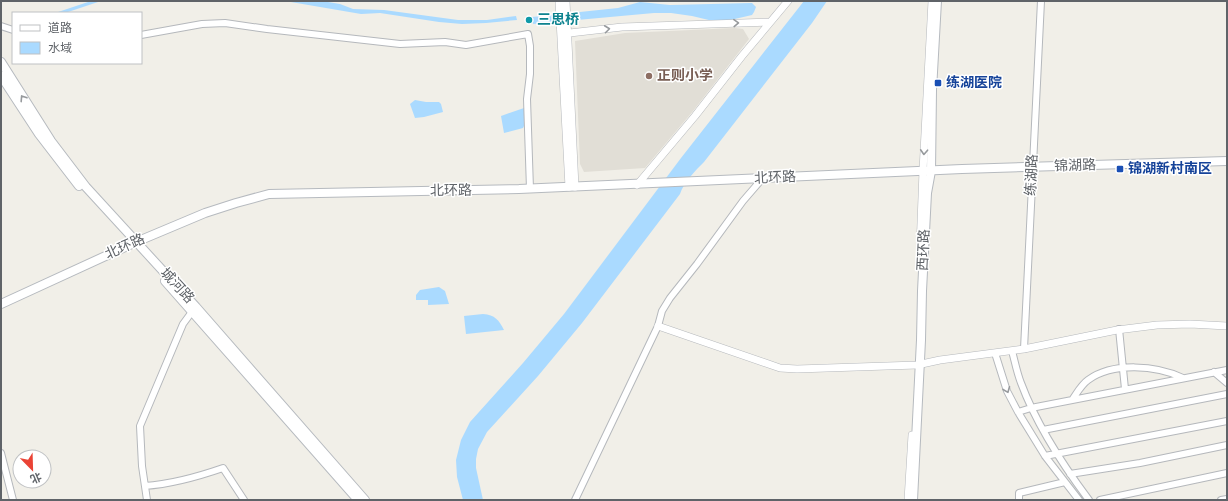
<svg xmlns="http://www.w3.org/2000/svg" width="1228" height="501" viewBox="0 0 1228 501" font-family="'Alegreya Sans','Noto Sans SC',sans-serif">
	<rect width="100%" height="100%" fill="#f1efe8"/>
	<!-- education -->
	<path fill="#e1ded6" d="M735 28 743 29 749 39 693 111 645 168 584 172 580 164 575 41 625 33Z"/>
	<!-- water -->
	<path fill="#aadaff" d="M91 1H101L65 13H55Z
		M285 1H322L340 4 353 9 384 10 458 20H487L516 16 517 20 486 23 462 24 439 22 380 13 361 14Z
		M804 1H827L812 23 704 162C695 171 684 182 680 194L582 323 538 376 487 432 478 449 476 459V468L483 500H463L457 477 456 460 461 440 470 422 523 363 564 314 681 158Z
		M640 2 670 5 752 3 756 7 754 12 752 15 726 21H713L692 16 671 13H654L533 24 532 17 618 8Z
		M415 100 426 102H439L441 104 443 112 424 117 415 118 410 104Z
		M524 108V126L523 128 504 133 501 116Z
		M439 287 445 291 449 304 428 305V300H416V295L420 290Z
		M483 314C495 315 499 320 504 330L466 334 464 316Z"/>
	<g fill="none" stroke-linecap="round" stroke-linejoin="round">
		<defs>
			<path id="minor" d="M1 26 13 30
				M141 35 202 24 225 23 267 29 400 44 445 42 466 45 528 34 530 46V74L527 99 530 189
				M1119 329 1125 389
				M1024 349 1041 1
				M1012 351C1015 362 1017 373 1021 383 1037 426 1062 464 1089 500
				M995 353 1007 391 1018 412 1045 456 1079 500
				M1214 372 1227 383
				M1072 400C1077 393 1081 385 1088 380 1113 362 1156 365 1183 378
				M1018 412 1031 408 1227 370
				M1043 430 1227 394
				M1 453 13 500
				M1045 456 1227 421
				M1070 474 1140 463 1227 445
				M145 486C173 484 197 477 223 468L244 500
				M147 500 142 466 140 426 183 324 194 309
				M575 500 658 326 662 311 670 298 697 264 743 201 762 179
				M1019 500V493L1065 482
				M1100 500 1227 473
				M1221 500 1227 499"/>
			<path id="tertiary" d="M559 1 569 187
				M566 1 575 187
				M561 34 622 27 769 22
				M637 185 695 116 742 56 788 1
				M920 249 923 171 932 1
				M658 326 780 368 797 369 917 365 940 360 1024 349 1117 330 1157 325 1190 324 1227 326
				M908 500 912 435"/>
			<path id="secondary" d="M1 62 51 141 86 187 196 307 365 500
				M1 76 39 134 79 186
				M165 281 358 500
				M1 304 136 242 205 213 236 203 269 194 519 189 962 169 1227 161
				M913 500 921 340 922 291 927 193 931 171 932 90 937 1"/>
		</defs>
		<!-- minor casing -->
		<use href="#minor" stroke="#b5b8bc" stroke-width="8"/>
		<!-- tertiary casing -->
		<use href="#tertiary" stroke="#b5b8bc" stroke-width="8"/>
		<!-- secondary casing -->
		<use href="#secondary" stroke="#b6babf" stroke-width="10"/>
		<!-- minor -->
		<use href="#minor" stroke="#fff" stroke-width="6"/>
		<!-- tertiary -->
		<use href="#tertiary" stroke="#fff" stroke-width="7"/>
		<!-- secondary -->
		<use href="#secondary" stroke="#fff" stroke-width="8"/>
	</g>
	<!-- one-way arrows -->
	<defs><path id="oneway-chevron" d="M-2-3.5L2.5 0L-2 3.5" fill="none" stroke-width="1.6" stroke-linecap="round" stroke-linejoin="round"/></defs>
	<g stroke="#979a9d">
		<use href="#oneway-chevron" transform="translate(736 23) rotate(-2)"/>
		<use href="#oneway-chevron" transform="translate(607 29) rotate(-7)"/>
		<use href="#oneway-chevron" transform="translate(23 98) rotate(-123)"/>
		<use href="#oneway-chevron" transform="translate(924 152) rotate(93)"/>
		<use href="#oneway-chevron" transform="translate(1007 390) rotate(68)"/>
	</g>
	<!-- markers -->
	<circle fill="#0f9aa8" stroke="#fff" stroke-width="1.5" cx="529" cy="20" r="4"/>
	<circle fill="#8d6e63" stroke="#fff" stroke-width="1.5" cx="649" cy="76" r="4"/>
	<g fill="#1a4fb4" stroke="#fff" stroke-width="1.5">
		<rect x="934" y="79" width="8" height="8" rx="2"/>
		<rect x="1116" y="165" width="8" height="8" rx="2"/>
	</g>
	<g text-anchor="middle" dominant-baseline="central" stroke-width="3" stroke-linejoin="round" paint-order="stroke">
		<!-- culture labels -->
		<g font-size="14" font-weight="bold" fill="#0d838f" stroke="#fff" text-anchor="start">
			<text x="537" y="20">三思桥</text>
		</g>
		<!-- education labels -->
		<g font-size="14" font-weight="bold" fill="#785e54" stroke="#fff" text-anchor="start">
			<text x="657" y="76">正则小学</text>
		</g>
		<!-- transit labels -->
		<g font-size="14" font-weight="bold" fill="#164399" stroke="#fff" text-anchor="start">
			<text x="946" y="83">练湖医院</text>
			<text x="1128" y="169">锦湖新村南区</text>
		</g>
		<!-- street labels -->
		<g font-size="14" fill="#5f6368" stroke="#fff">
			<text transform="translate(1075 166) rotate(-2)">锦湖路</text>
			<text transform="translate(1032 175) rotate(-87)">练湖路</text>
			<text transform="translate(775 178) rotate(-3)">北环路</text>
			<text transform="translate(451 191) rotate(-1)">北环路</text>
			<text transform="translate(125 247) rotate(-24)">北环路</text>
			<text transform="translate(924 250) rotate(-87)">西环路</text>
			<text transform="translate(177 286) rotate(47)">城河路</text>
		</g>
	</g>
	<!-- border -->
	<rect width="1228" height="501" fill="none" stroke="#5f6368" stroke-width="4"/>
	<!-- legend -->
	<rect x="12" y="12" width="130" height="52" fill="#ffffff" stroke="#bfc1c3"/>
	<rect x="20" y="25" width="20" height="6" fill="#ffffff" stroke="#bfc1c3"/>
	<text x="48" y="32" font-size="12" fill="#5f6368">道路</text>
	<rect x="20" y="42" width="20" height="12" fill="#aadaff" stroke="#bfc1c3"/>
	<text x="48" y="52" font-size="12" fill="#5f6368">水域</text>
	<!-- north arrow -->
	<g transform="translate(32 469) rotate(157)"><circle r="19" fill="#ffffff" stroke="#bfc1c3"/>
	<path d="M0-3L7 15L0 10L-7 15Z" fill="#ea4335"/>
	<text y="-6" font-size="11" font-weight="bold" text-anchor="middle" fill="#5f6368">北</text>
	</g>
</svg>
